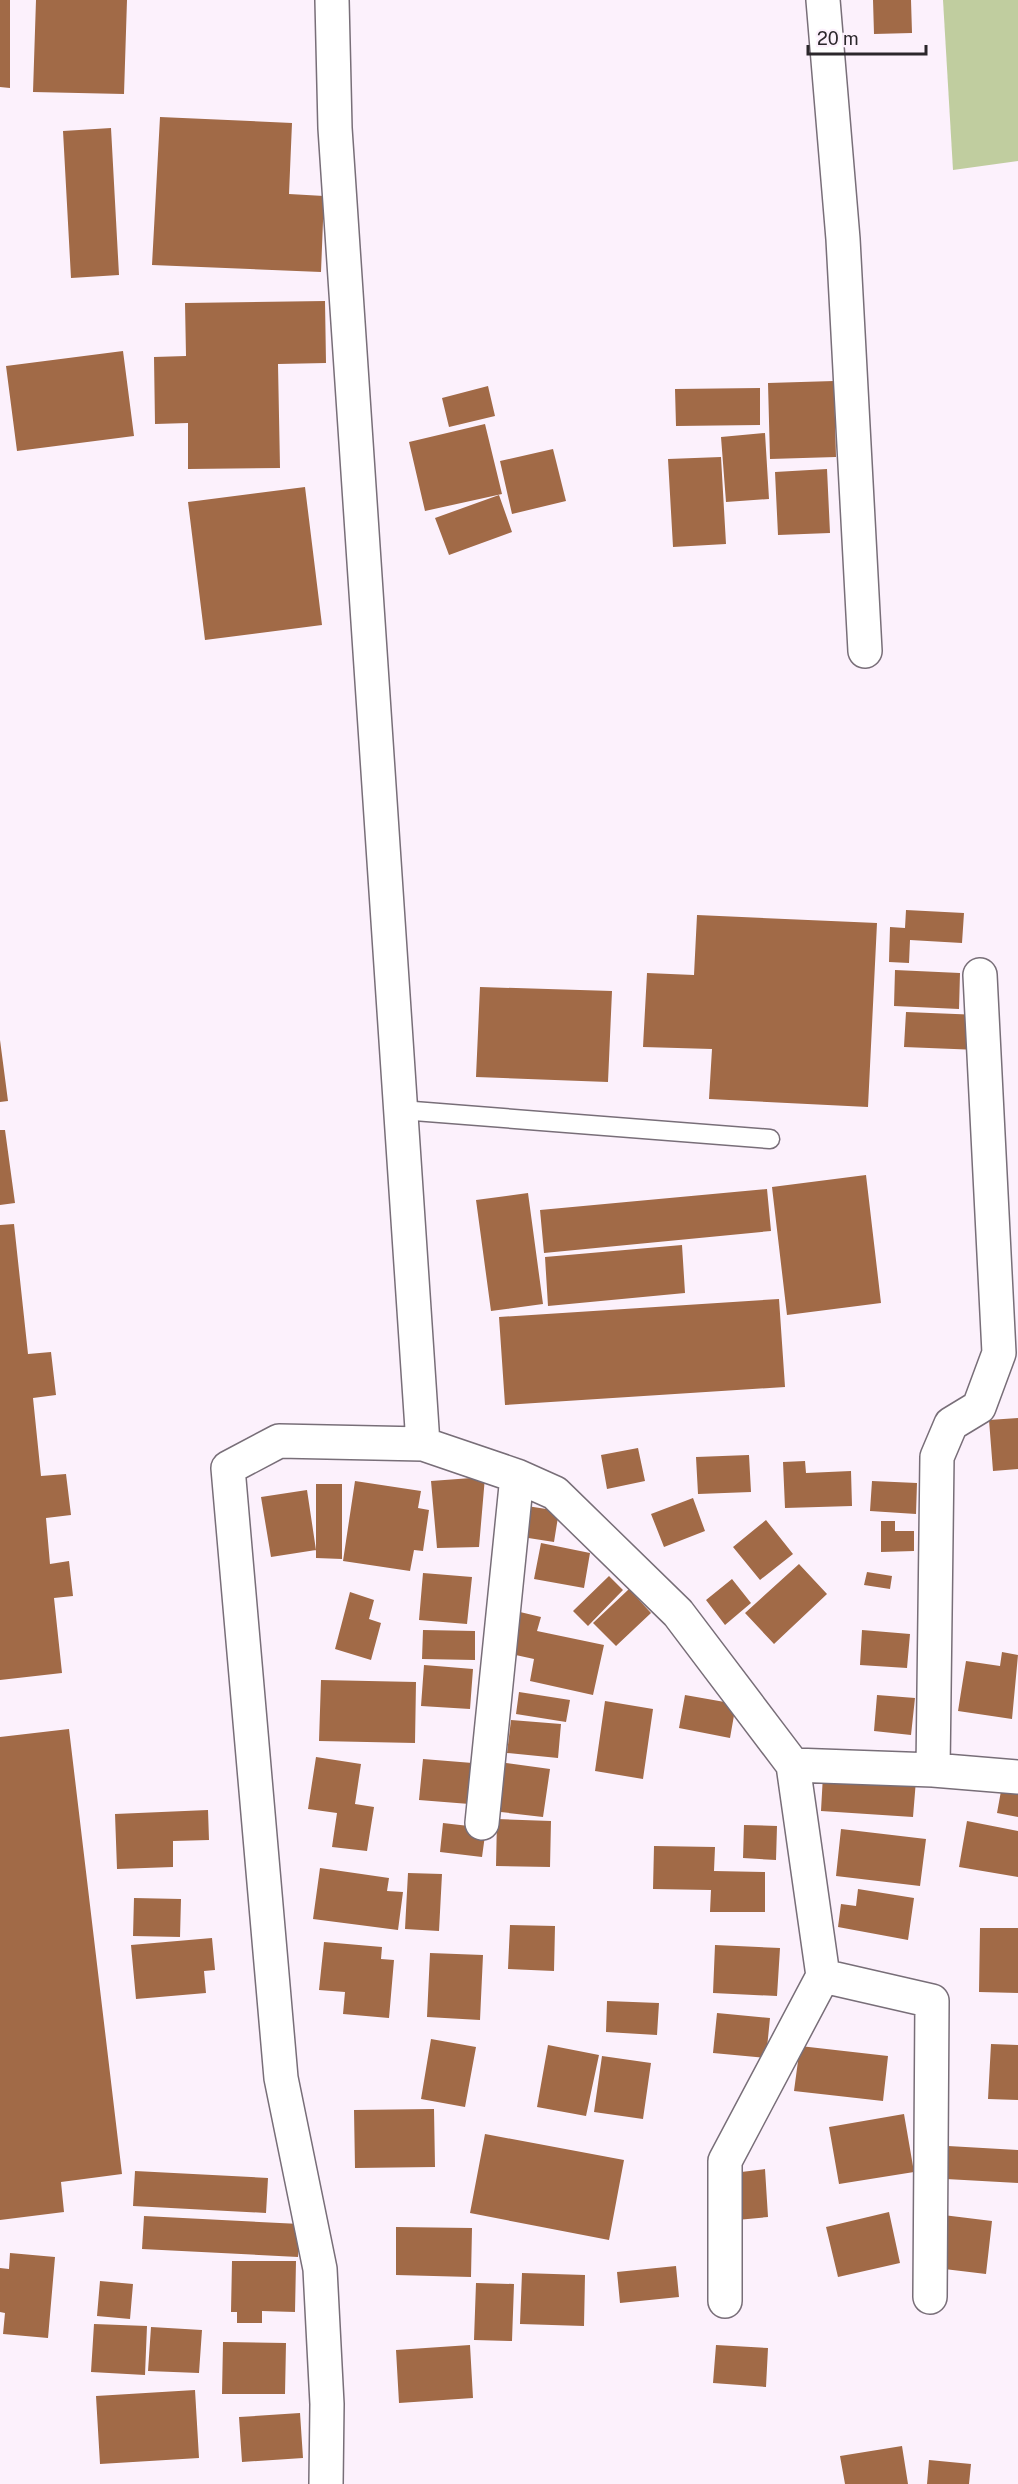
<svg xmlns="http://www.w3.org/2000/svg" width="1018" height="2484" viewBox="0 0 1018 2484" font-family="'Public Sans',sans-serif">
	<rect width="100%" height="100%" fill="#fcf1fc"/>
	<!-- green -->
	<path fill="#c0cd9f" d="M943 0H1018V161L953 170Z"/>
	<!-- building -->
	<path fill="#a16a47" d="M0 0H10V88L0 87Z
		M36 0H127L124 94 33 92Z
		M873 0H911L912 33 874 34Z
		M160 117 292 123 289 194 324 196 321 272 152 265Z
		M111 128 119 275 71 278 63 131Z
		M325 301 326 363 278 364 280 468 188 469V423L155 424 154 357 186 356 185 303Z
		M123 351 134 436 17 451 6 366Z
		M834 381 836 457 770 459 768 383Z
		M488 386 495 416 449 427 442 398Z
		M760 388V425L676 426 675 389Z
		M485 424 502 494 425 511 409 442Z
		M765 433 769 499 726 502 721 437Z
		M553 449 566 501 512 514 500 461Z
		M721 457 726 544 673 547 668 459Z
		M827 469 830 533 778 535 775 472Z
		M305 487 322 625 205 640 188 502Z
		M499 495 512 532 449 555 435 518Z
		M906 910 964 913 962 943 910 940 909 963 889 962 890 927 905 928Z
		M697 915 877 923 868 1107 709 1099 712 1049 643 1047 647 973 694 975Z
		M895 970 960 973 959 1009 894 1006Z
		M480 987 612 991 608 1082 476 1077Z
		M906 1012 980 1015 979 1050 904 1047Z
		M0 1040 8 1101 0 1102Z
		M0 1130H5L15 1203 0 1205Z
		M866 1175 881 1303 787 1315 772 1187Z
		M767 1189 771 1231 544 1253 540 1210Z
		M528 1193 543 1304 491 1311 476 1200Z
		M14 1224 28 1354 51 1352 56 1395 33 1398 41 1476 66 1474 71 1515 46 1518 50 1564 69 1561 73 1596 54 1598 62 1673 0 1680V1225Z
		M682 1245 685 1293 548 1306 545 1257Z
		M779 1299 785 1387 505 1405 499 1317Z
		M1018 1418V1469L993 1471 989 1420Z
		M638 1448 645 1481 607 1489 601 1455Z
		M749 1455 751 1492 698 1494 696 1457Z
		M805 1461 806 1473 851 1471 852 1506 785 1508 783 1462Z
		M485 1477 479 1547 437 1548 431 1481Z
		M355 1481 421 1491 418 1508 429 1510 423 1551 414 1550 410 1571 343 1561Z
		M872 1481 917 1483 916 1514 870 1511Z
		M316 1484H342V1559L316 1558Z
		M307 1490 316 1550 271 1557 261 1497Z
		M693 1498 705 1531 664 1547 651 1514Z
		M527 1506 559 1511 554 1542 522 1537Z
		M766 1520 793 1554 760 1580 733 1547Z
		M881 1521H895V1531H914V1551L881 1552Z
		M541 1543 590 1553 584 1588 534 1579Z
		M799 1564 827 1594 774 1644 745 1613Z
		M867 1572 892 1576 890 1589 864 1585Z
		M423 1573 472 1577 467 1624 419 1620Z
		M609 1576 623 1590 588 1626 573 1611Z
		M732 1579 751 1603 725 1625 706 1600Z
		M629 1589 651 1613 616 1646 593 1623Z
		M350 1592 374 1600 369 1619 381 1623 371 1660 335 1649Z
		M520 1612 541 1617 537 1631 604 1645 593 1695 530 1681 534 1659 511 1654Z
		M423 1630 475 1631V1660L422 1659Z
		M862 1630 910 1634 907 1668 860 1665Z
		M1002 1652 1018 1655 1012 1719 958 1711 966 1661 1000 1666Z
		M424 1665 473 1669 470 1709 421 1706Z
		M321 1680 416 1682 415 1743 319 1741Z
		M519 1692 570 1700 566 1722 516 1714Z
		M685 1695 736 1704 730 1738 679 1728Z
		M877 1695 915 1698 911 1735 874 1731Z
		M605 1701 653 1709 643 1779 595 1771Z
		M511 1720 561 1724 558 1758 507 1753Z
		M69 1729 122 2174 61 2182 64 2212 0 2220V1737Z
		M316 1757 361 1764 355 1804 374 1807 367 1851 332 1847 337 1813 308 1809Z
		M423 1759 485 1764 482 1805 419 1800Z
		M498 1762 550 1769 543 1817 492 1811Z
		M823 1775 916 1780 913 1817 821 1811Z
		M1003 1780 1018 1783V1817L997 1813Z
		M208 1810 209 1840 173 1841V1867L117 1869 115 1814Z
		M497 1819 551 1821 550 1867 496 1866Z
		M967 1821 1018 1831V1877L959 1867Z
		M443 1823 486 1828 482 1857 440 1852Z
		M744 1825 777 1826 776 1860 743 1858Z
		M841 1829 926 1839 920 1886 836 1876Z
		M654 1846 715 1847 714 1871 765 1872V1912H710L711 1890 653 1889Z
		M320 1868 389 1878 387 1891 403 1892 398 1930 313 1919Z
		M408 1873 442 1874 439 1931 405 1929Z
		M858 1889 914 1898 908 1940 838 1927 841 1904 856 1906Z
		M134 1898 181 1899 180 1937 133 1936Z
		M510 1925 555 1926 554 1971 508 1969Z
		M980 1928H1018V1993L979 1992Z
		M212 1938 215 1970 204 1971 206 1993 136 1999 131 1945Z
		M324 1942 382 1947 381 1959 394 1960 389 2018 343 2014 345 1992 319 1990Z
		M715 1945 780 1948 777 1996 713 1993Z
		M430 1953 483 1955 480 2020 427 2017Z
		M607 2001 659 2003 657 2035 606 2032Z
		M717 2013 770 2018 766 2058 713 2053Z
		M431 2039 476 2047 465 2107 421 2099Z
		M991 2044 1018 2045V2100L988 2099Z
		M548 2045 599 2055 586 2116 537 2107Z
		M800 2046 888 2056 883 2101 794 2091Z
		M602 2056 651 2063 643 2119 594 2112Z
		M434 2109 435 2167 355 2168 354 2110Z
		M904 2114 914 2172 839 2184 829 2127Z
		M485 2134 624 2160 609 2240 470 2213Z
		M948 2146 1018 2150V2183L946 2179Z
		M765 2169 768 2217 737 2220 733 2173Z
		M135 2171 268 2178 266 2213 133 2206Z
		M889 2212 900 2263 838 2277 826 2227Z
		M943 2215 992 2221 986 2274 936 2268Z
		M144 2216 300 2224 298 2257 142 2249Z
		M396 2227 472 2228 471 2277 396 2275Z
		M10 2253 55 2257 48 2338 3 2334 5 2313 0 2312V2268L9 2269Z
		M232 2261H296L295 2312 262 2311V2323H237V2312H231Z
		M676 2266 679 2297 620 2303 617 2272Z
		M522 2273 585 2275 584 2326 520 2324Z
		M100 2281 133 2284 130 2319 97 2316Z
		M476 2283 514 2284 512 2341 474 2340Z
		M94 2324 147 2326 145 2375 91 2372Z
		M151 2327 202 2330 199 2373 148 2371Z
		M223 2342 286 2343 285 2394H222Z
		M470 2345 473 2398 399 2403 396 2350Z
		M716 2345 768 2348 766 2387 713 2383Z
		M195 2390 199 2458 100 2464 96 2396Z
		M300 2413 303 2458 242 2462 239 2417Z
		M902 2446 908 2484H845L840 2456Z
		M929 2460 971 2464 969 2484H927Z"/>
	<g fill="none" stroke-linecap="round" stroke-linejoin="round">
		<defs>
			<path id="lane" d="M401 1110 770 1139"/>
			<path id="street" d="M332 0 335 128 423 1444
				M823 0 843 239 865 651
				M793 1765 823 1976 932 2001 930 2297
				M933 1770 937 1457 951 1424 979 1407 999 1353 980 975
				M482 1823 517 1476
				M725 2301V2161L823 1976
				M326 2484 327 2404 320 2269 281 2078 228 1468 279 1441 423 1444 517 1476 555 1493 678 1613 793 1765 933 1770 1018 1777"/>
		</defs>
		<!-- lane casing -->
		<use href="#lane" stroke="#786e78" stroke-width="21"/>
		<!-- street casing -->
		<use href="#street" stroke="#786e78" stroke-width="36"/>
		<!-- lane -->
		<use href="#lane" stroke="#fff" stroke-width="18"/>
		<!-- street -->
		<use href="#street" stroke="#fff" stroke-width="33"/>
	</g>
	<!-- scale -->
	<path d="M808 45v9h118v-9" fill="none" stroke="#2b272b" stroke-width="3"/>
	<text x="817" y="45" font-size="18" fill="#2b272b" stroke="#fcf1fc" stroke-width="4.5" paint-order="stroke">20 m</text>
</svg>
